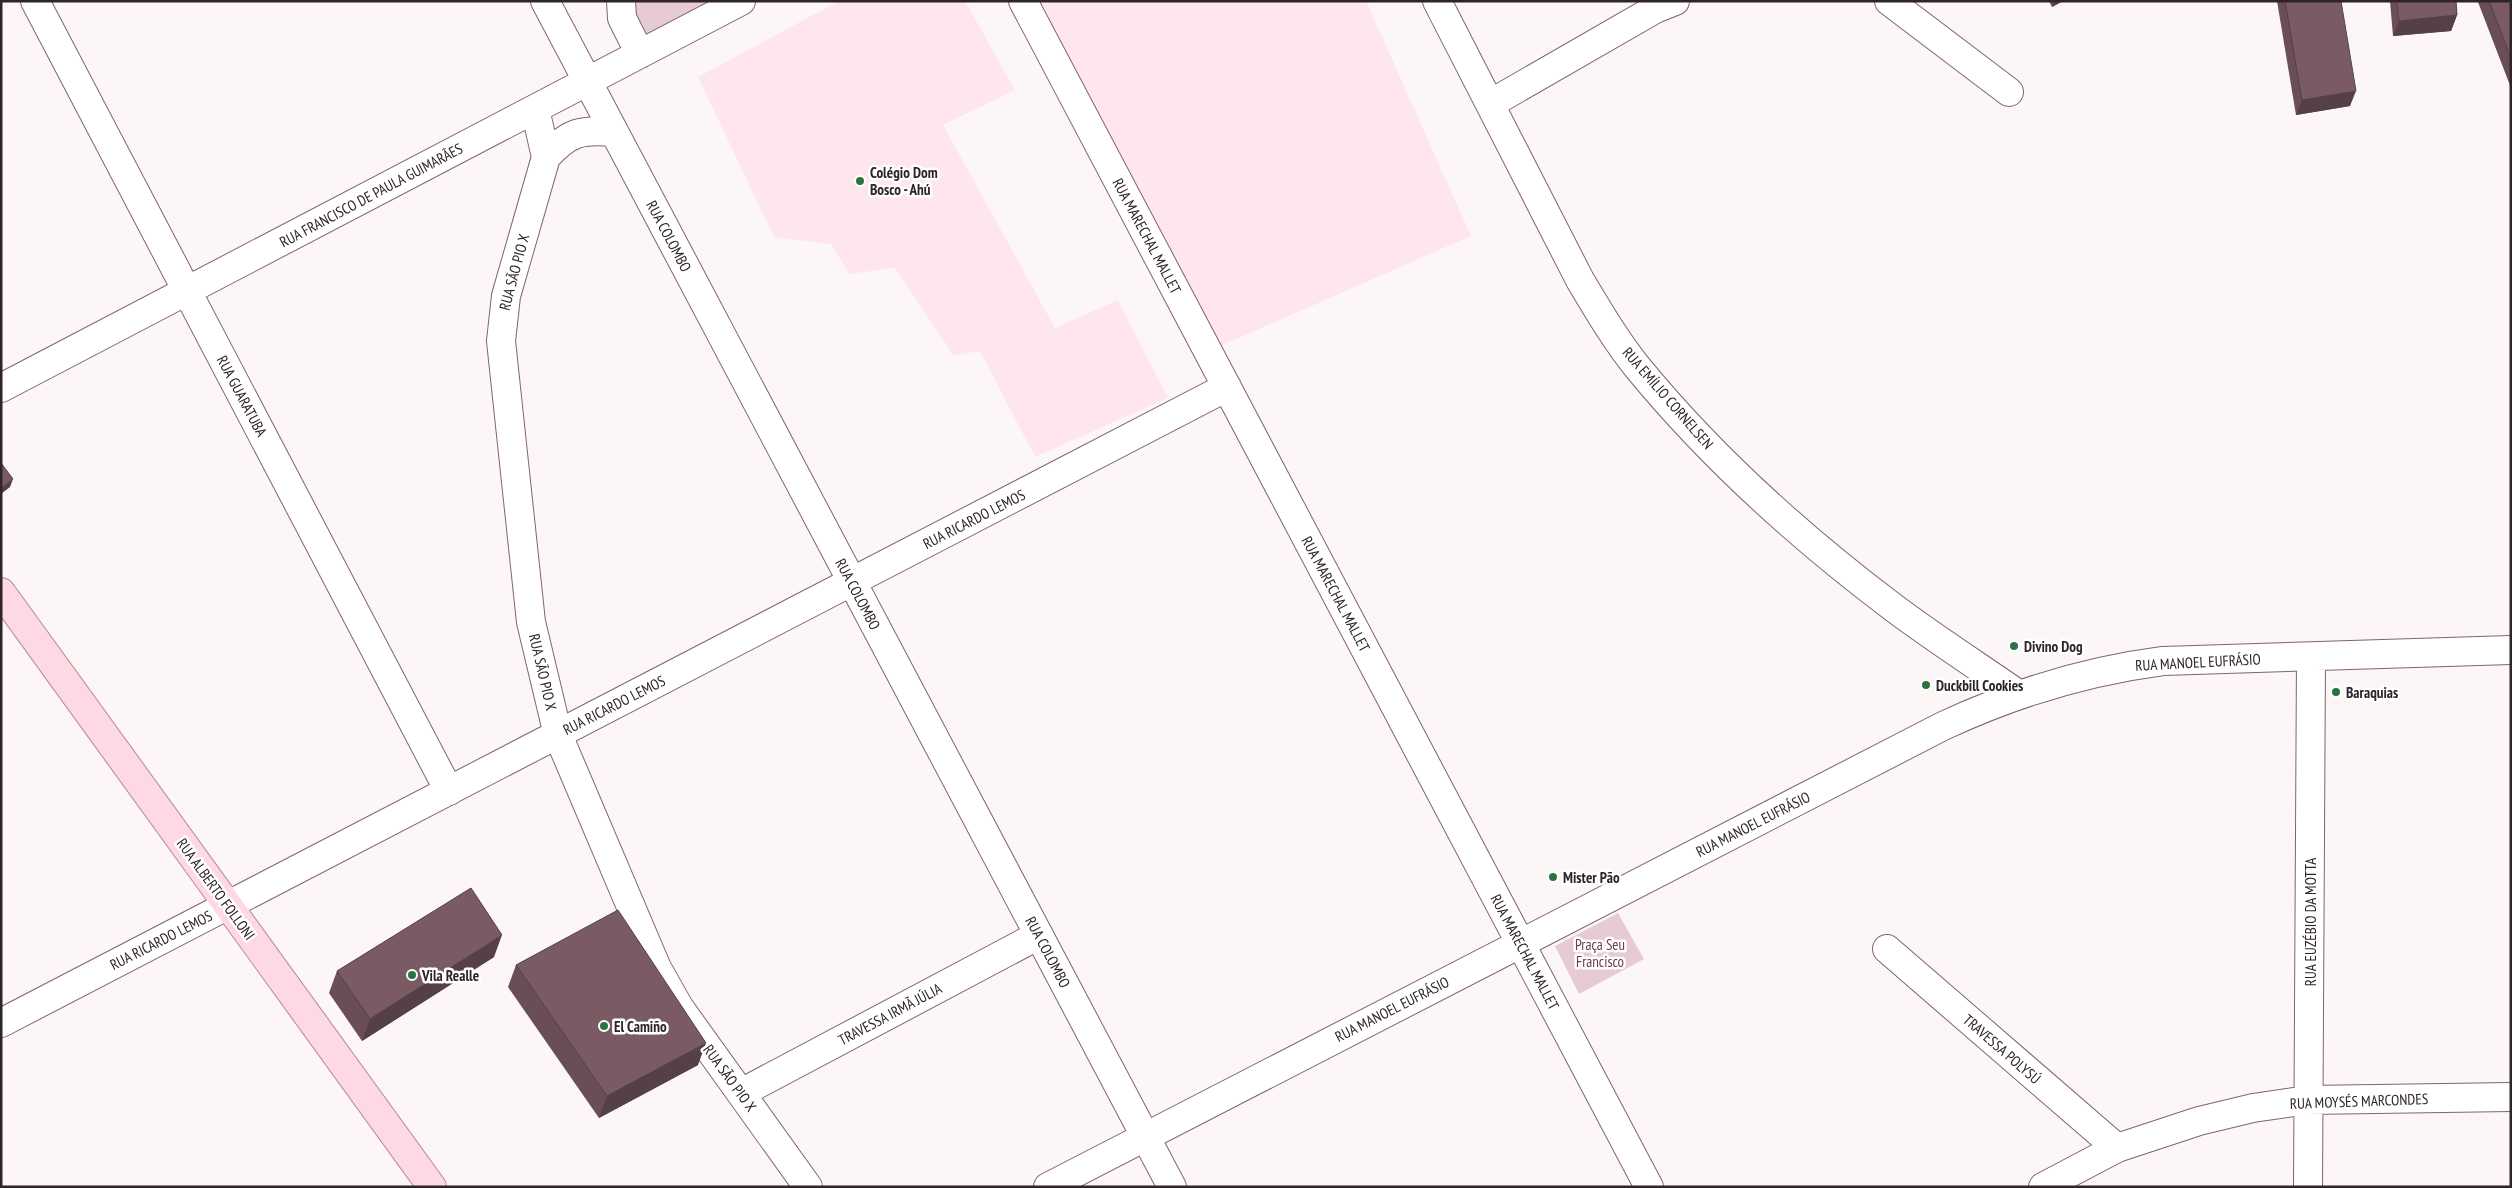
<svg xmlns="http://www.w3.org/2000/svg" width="2512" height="1188" viewBox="0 0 2512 1188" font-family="'PT Sans Narrow',sans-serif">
	<rect width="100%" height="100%" fill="#fcf6f7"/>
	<!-- built -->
	<path fill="#ffe6ec" d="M839 1H965L1015 90 943 125 1055 328 1118 300 1168 398 1035 457 980 351 954 356 895 268 849 274 831 244 774 237 698 77Z
		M1039 1H1366L1471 236 1211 350 1034 4Z"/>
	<!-- green -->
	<path fill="#e7cbd2" d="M635 1H704L706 5 644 38 635 10Z
		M1618 913 1644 959 1579 994 1555 946Z"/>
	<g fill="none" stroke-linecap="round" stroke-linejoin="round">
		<defs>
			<path id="minor" d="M35 1 449 791
				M545 1 1172 1187
				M621 1 622 18 640 54
				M1023 1 1649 1187
				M1437 1 1580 280C1598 310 1616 341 1638 368 1712 458 1801 538 1894 608 1934 638 1976 665 2018 694
				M1889 1 2009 92
				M1490 104 1655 9 1675 1
				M535 109 546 157 506 296 501 341 531 622 558 735 657 968 679 1007 808 1187
				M546 157C569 132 581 129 614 132
				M1 388 741 1
				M1887 949 2117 1148
				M1 1023 1227 387
				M741 1093 1039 935
				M1048 1187 1943 726C2014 693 2085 671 2163 661L2511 650
				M2043 1187 2117 1148 2199 1121 2253 1108 2308 1100 2511 1097
				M2308 1187 2311 657"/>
			<path id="major" d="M1 592 432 1187"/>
		</defs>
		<!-- minor casing -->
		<use href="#minor" stroke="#80646b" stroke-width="30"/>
		<!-- major casing -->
		<use href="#major" stroke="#b58894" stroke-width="30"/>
		<!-- minor -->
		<use href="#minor" stroke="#fff" stroke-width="28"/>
		<!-- major -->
		<use href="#major" stroke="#fed8e2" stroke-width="28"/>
	</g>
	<!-- wall -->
	<path fill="#694e55" d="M2049 1H2063L2052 7Z
		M2277 1H2341L2350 106 2296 115Z
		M2390 1H2456L2457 15 2451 31 2393 36Z
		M2478 1H2511V88L2478 2Z
		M494 957 362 1041 329 993 337 971Z
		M516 965 698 1065 599 1118 508 987Z"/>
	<!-- shaded-wall -->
	<path fill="#554045" d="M2054 1H2063L2052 7Z
		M2457 15 2451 31 2393 36 2399 21Z
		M2356 91 2350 106 2296 115 2302 100Z
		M13 479 10 487 1 494V488Z
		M502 935 494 957 362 1041 370 1019Z
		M706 1043 698 1065 599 1118 607 1096Z"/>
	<!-- building -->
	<path fill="#7a5b63" stroke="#554045" d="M2285 1H2341L2356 91 2302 100Z
		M2397 1H2456L2457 15 2399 21Z
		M2489 1H2511V58Z
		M1 463 13 479 1 488Z
		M471 888 502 935 370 1019 337 971Z
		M618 910 706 1043 607 1096 516 965Z"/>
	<!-- markers -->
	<g fill="#2a7442" stroke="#fff" stroke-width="2">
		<circle cx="860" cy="181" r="5"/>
		<circle cx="2014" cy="646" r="5"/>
		<circle cx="1926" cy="685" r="5"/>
		<circle cx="2336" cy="692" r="5"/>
		<circle cx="1553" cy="877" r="5"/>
		<circle cx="412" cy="975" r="5"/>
		<circle cx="604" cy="1026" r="5"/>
	</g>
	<g text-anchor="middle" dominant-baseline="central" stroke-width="5" stroke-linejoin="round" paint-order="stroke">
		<!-- poi labels -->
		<g font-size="15" font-weight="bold" fill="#2f2427" stroke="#fff" text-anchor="start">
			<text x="870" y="172">Colégio Dom<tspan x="870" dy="17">Bosco - Ahú</tspan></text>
			<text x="2024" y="646">Divino Dog</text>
			<text x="1936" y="685">Duckbill Cookies</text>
			<text x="2346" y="692">Baraquias</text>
			<text x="1563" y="877">Mister Pão</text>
			<text x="422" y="975">Vila Realle</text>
			<text x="614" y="1026">El Camiño</text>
		</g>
		<!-- street labels -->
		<g font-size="15" fill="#2f2427" stroke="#fff">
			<text transform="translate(371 195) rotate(-28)">RUA FRANCISCO DE PAULA GUIMARÃES</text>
			<text transform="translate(669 236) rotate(62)">RUA COLOMBO</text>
			<text transform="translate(1147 236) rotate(62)">RUA MARECHAL MALLET</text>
			<text transform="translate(514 272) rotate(-75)">RUA SÃO PIO X</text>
			<text transform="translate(242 396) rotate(62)">RUA GUARATUBA</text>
			<text transform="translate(1668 398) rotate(49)">RUA EMÍLIO CORNELSEN</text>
			<text transform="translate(974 519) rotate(-27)">RUA RICARDO LEMOS</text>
			<text transform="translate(858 594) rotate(62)">RUA COLOMBO</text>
			<text transform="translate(1336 594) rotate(62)">RUA MARECHAL MALLET</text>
			<text transform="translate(2198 662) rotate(-3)">RUA MANOEL EUFRÁSIO</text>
			<text transform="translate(543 672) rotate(77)">RUA SÃO PIO X</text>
			<text transform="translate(614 705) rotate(-27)">RUA RICARDO LEMOS</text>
			<text transform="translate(1753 824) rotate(-27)">RUA MANOEL EUFRÁSIO</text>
			<text transform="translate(216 889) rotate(54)">RUA ALBERTO FOLLONI</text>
			<text transform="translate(2310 922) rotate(-90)">RUA EUZÉBIO DA MOTTA</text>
			<text transform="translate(161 940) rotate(-27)">RUA RICARDO LEMOS</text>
			<text transform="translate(1048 952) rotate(62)">RUA COLOMBO</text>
			<text transform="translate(1525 952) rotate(62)">RUA MARECHAL MALLET</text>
			<text transform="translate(1392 1009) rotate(-27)">RUA MANOEL EUFRÁSIO</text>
			<text transform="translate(890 1014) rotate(-28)">TRAVESSA IRMÃ JÚLIA</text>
			<text transform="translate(2002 1049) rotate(41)">TRAVESSA POLYSÚ</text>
			<text transform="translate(730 1078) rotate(54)">RUA SÃO PIO X</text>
			<text transform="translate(2359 1101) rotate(-2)">RUA MOYSÉS MARCONDES</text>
		</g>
		<!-- park labels -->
		<g font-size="15" fill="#6c3b4a" stroke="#fff">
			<text x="1600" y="944">Praça Seu<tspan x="1600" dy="17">Francisco</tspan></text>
		</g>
	</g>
	<!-- border -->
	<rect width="2512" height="1188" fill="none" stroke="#2f2427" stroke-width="5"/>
</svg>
